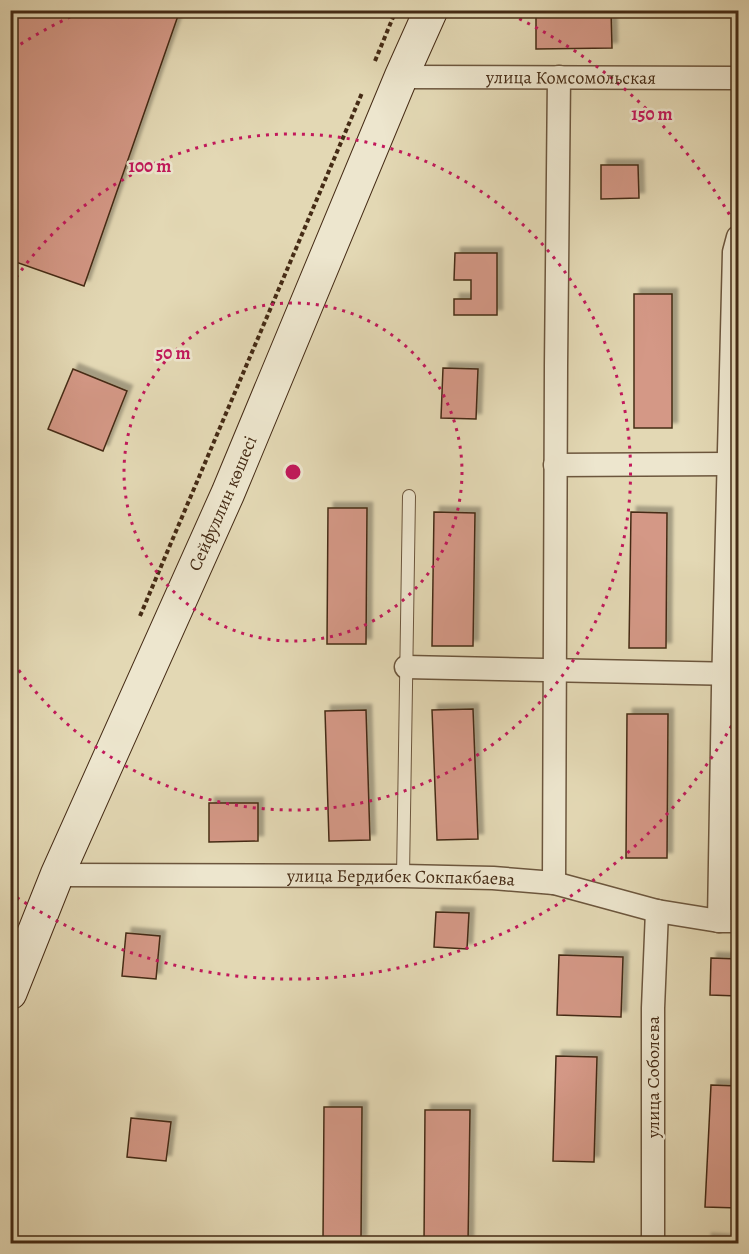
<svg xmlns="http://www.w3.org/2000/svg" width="749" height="1254" viewBox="0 0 749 1254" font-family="Alegreya,serif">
	<defs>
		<filter id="shadow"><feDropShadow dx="5.5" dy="-5.5" stdDeviation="1.5" flood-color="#0004"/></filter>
	</defs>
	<rect width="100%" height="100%" fill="#e3d8b4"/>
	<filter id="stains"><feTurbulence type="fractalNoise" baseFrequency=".00333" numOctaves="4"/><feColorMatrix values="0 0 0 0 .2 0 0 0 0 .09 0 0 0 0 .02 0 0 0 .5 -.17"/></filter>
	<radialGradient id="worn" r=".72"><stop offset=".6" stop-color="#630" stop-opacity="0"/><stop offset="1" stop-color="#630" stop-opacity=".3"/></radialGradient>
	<!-- building -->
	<path fill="#d49886" stroke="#452b15" stroke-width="1.5" filter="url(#shadow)" d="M10 10H180L84 286 10 260Z
		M536 10H611L612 48 536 49Z
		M601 165H638L639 198 601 199Z
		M455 253H497V315H454V299H471V280H454Z
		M634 294H672V428H634Z
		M443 368 478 369 476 419 441 418Z
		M73 369 127 391 103 451 48 429Z
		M328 508H367L366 644H327Z
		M434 512 475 513 473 646H432Z
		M631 512 667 513 666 648H629Z
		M473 709 478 839 437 840 432 710Z
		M366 710 370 840 329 841 325 711Z
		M627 714H668L667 858H626Z
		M209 803H258V841L209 842Z
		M436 912 469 913 467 949 434 947Z
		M126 933 160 936 156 979 122 976Z
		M559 955 623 957 621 1017 557 1015Z
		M711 958 738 959V996L710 995Z
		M556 1056 597 1057 594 1162 553 1161Z
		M711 1085 738 1086V1208L705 1207Z
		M324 1107H362L361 1241H323Z
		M425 1110H470L468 1244H424Z
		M131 1118 171 1122 166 1161 127 1157Z
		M706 1239 738 1241V1244H706Z"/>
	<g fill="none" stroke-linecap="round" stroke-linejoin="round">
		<defs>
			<path id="service" d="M403 876 409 496"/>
			<g id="minor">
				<path id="s1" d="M401 77 738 78"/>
				<path d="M555 465 729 464"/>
				<path d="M406 667 738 674"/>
				<path id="s2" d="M57 875 403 876 493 878 554 883 657 911 719 921H738"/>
				<path d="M554 883 556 366 559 77"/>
				<path d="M719 921 723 689 734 252 738 237"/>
				<path d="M653 1244V1008L657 911"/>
			</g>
			<g id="secondary">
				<path id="s3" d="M10 993 57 875 228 493 401 77 431 10"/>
			</g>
		</defs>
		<!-- service casing -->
		<use href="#service" stroke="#6c563d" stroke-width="14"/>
		<!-- minor casing -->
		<use href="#minor" stroke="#6c563d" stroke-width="25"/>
		<!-- secondary casing -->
		<use href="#secondary" stroke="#452b15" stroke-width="35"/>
		<!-- path -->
		<path stroke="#452b15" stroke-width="4" stroke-dasharray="4.5 3" stroke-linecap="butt" d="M375 61 396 10
			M140 616 362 93"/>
		<!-- service -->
		<use href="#service" stroke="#ede6ce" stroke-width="12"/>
		<!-- minor -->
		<use href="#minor" stroke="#ede6ce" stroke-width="22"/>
		<!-- secondary -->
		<use href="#secondary" stroke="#ede6ce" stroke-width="33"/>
	</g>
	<!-- distance rings -->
	<g fill="none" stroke="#c2185b" stroke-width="3" stroke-dasharray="3 6">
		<circle cx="293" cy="472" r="169"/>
		<path d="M11 285A338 338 0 1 1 11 659"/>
		<path d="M736 718A507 507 0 0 1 13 895M13 49A507 507 0 0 1 83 11M503 11A507 507 0 0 1 736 226"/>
	</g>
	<g text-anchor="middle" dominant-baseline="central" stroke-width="5" stroke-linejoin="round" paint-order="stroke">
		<!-- street labels -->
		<g font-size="18" fill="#452b15" stroke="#ede6ce">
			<text stroke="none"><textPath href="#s1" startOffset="170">улица Комсомольская</textPath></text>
			<text stroke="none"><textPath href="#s3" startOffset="534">Сейфуллин көшесі</textPath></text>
			<text stroke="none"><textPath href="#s2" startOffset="344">улица Бердибек Сокпакбаева</textPath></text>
			<text transform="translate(653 1077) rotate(-90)">улица Соболева</text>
		</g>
	</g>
	<circle cx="293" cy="472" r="9" fill="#c2185b" stroke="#ede6ce" stroke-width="3"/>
	<g font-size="18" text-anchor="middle" font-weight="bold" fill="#c2185b" stroke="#ede6ce" stroke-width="5" stroke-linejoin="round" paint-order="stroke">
		<text x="652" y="120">150 m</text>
		<text x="150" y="172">100 m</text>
		<text x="173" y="359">50 m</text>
	</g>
	<!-- margin -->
	<rect width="749" height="1254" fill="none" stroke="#e3d8b4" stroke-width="36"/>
	<rect x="12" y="12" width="725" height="1230" fill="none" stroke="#452b15" stroke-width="3"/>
	<rect x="18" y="18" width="713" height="1218" fill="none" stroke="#452b15" stroke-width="1.5"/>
	<rect width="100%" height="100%" filter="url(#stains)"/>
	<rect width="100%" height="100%" fill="url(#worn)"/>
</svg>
